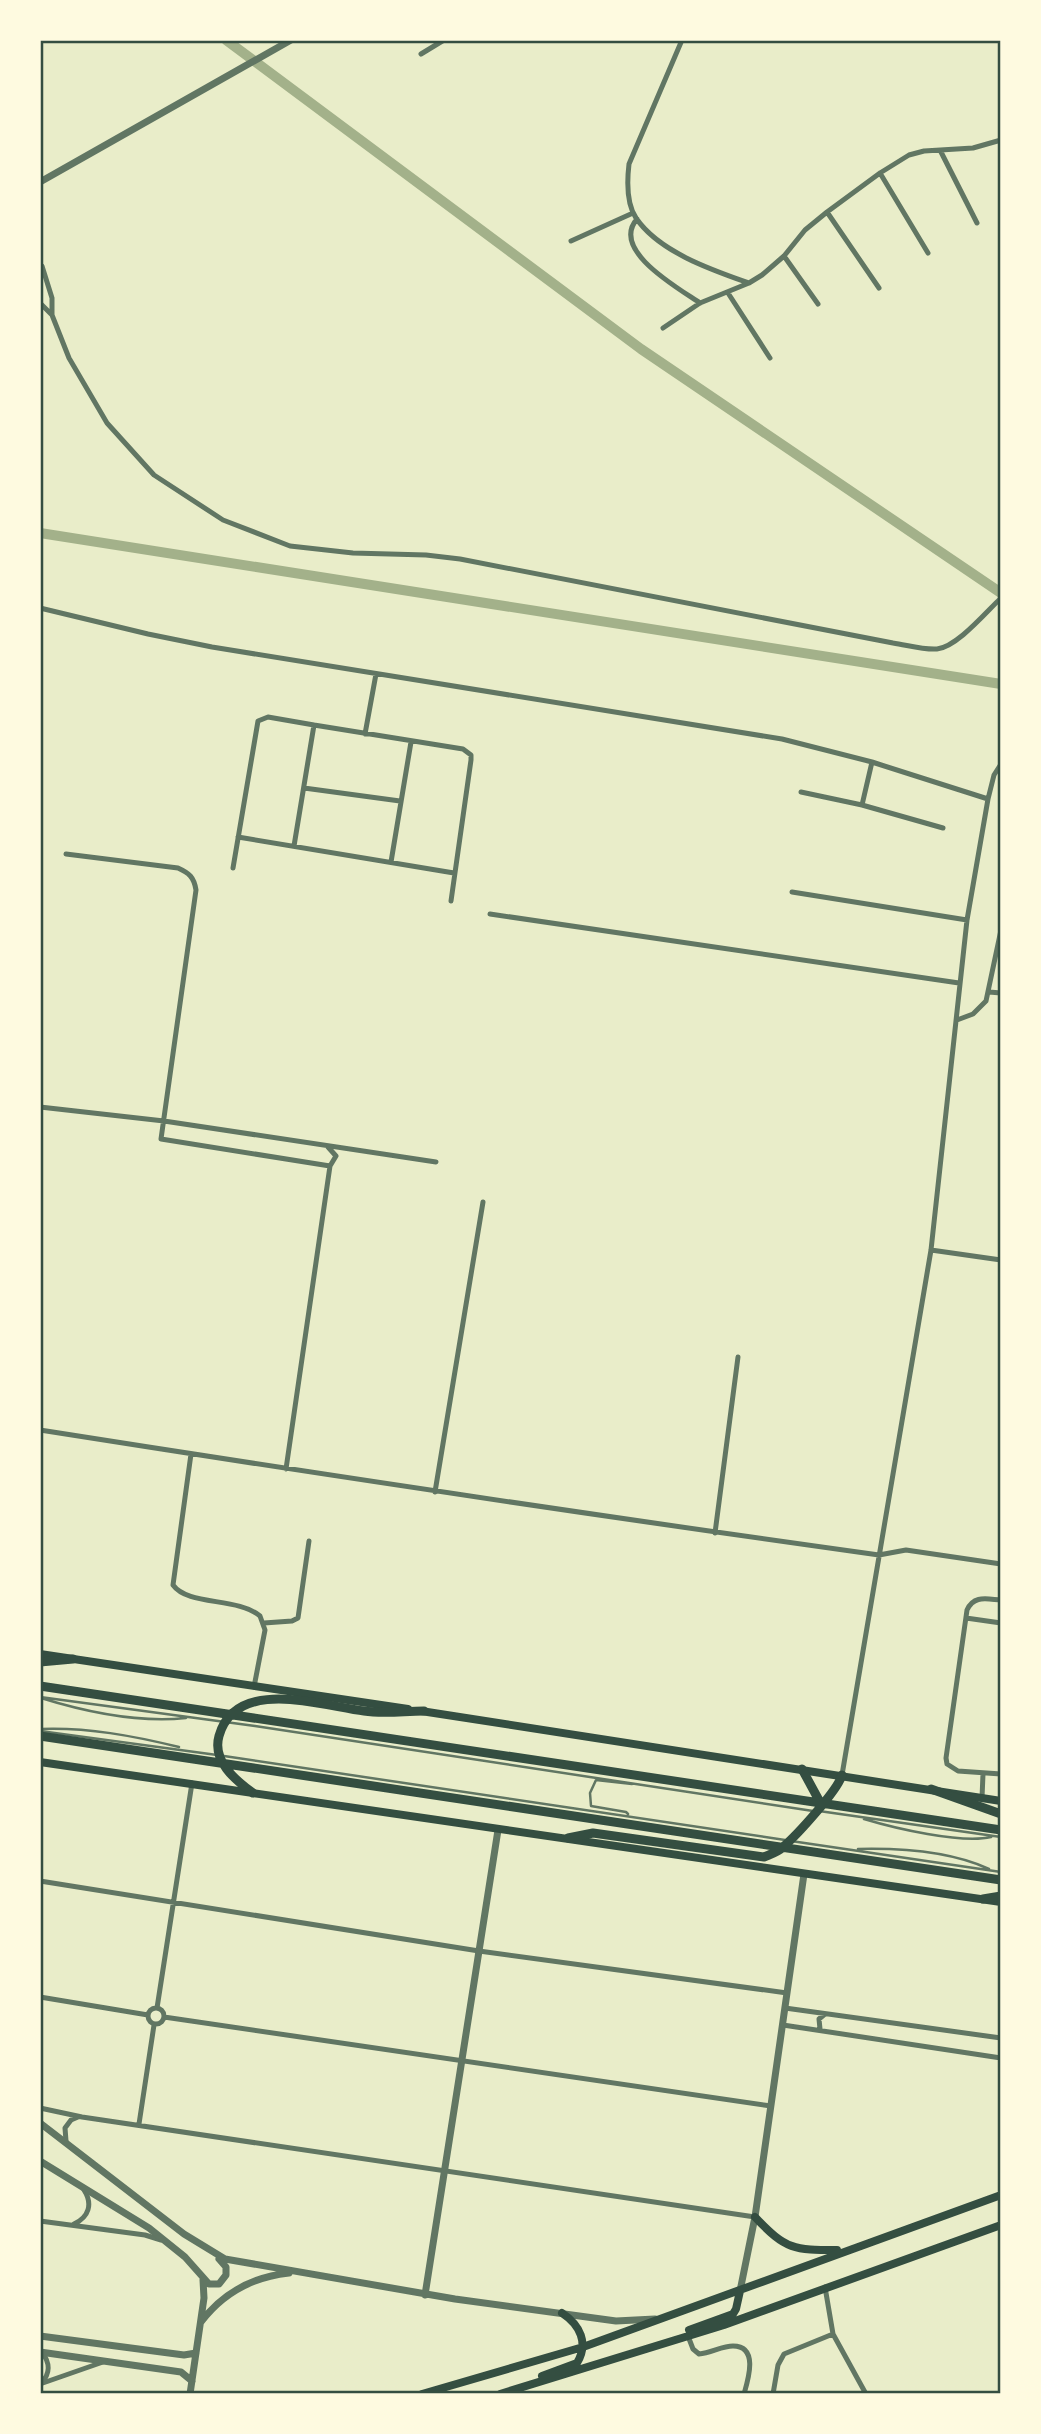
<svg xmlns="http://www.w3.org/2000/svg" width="1041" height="2434" viewBox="0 0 1041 2434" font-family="Signika,sans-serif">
	<rect width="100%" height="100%" fill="#e9edc9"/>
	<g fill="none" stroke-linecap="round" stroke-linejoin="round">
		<!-- canal -->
		<path stroke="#a3b18a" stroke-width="10" d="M226 40 641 349 1001 593
			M40 533 1001 684"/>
		<!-- service -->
		<path stroke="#617663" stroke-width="2.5" d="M40 1697 255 1726 813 1811
			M41 1698C86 1712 138 1723 186 1718
			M40 1729C87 1727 134 1736 179 1747
			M40 1731 217 1755
			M224 1756 785 1840
			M819 1811 1001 1837
			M628 1814 626 1812 591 1806 590 1793 596 1780 632 1784
			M864 1819C894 1828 961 1844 991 1837
			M791 1841 1001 1872
			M858 1849C900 1848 950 1851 989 1869"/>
		<!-- minor -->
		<path stroke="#617663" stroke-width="5" d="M682 40 629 164C627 181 626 203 636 218 659 252 712 270 749 283L762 275 784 256 805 230 827 212 880 173 909 155 924 151 973 148 1001 140
			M421 54 444 40
			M940 150 977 223
			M880 173 928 253
			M827 212 879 288
			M637 219C610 250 678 288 700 303
			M571 241 633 213
			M784 256 818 304
			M42 266 52 298V315L69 358 107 423 154 475 223 520 290 546 353 553 426 555 460 559 893 643C907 645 923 650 937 649 957 647 986 612 1001 598
			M728 293 770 358
			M40 303 52 315
			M663 328 700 303 749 283
			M40 608 148 634 212 647 782 739 872 762 988 799
			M365 734 376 674
			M872 762 862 805 943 828
			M304 788 400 801
			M801 792 862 805
			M238 837 454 873
			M294 846 314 725 463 749 471 755V760L451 901
			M66 854 178 868C189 873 194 877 196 890L161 1139 330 1166 336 1156 328 1147
			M391 862 411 742
			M233 868 258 721 268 717 314 725
			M792 892 967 920
			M490 914 959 983
			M989 992 1001 993
			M957 1020 973 1014 986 1001 1001 930
			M40 1107 164 1121 436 1162
			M931 1250 1001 1260
			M40 1430C319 1474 599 1516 879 1555L906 1550 1001 1564
			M191 1454 173 1585C188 1606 237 1597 260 1616L265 1630 254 1687
			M286 1469 330 1166
			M435 1492 483 1202
			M715 1533 738 1357
			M1001 1600C986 1599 974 1595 967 1610L946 1758 947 1764 958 1771 1001 1774
			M966 1618 1001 1623
			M264 1623 292 1621 298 1618 309 1541
			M842 1775 931 1250 967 920 988 799 994 775 1001 764
			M982 1798 983 1774
			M40 1881 479 1951 787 1993
			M40 1997 148 2015
			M148 2016a8 8 0 1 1 16 0a8 8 0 1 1-16 0Z
			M157 2008 192 1783
			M785 2008 1001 2038
			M164 2017 771 2106
			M783 2025 1001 2058
			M820 2029 819 2019 825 2014
			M40 2108 82 2117 755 2217
			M139 2124 154 2025
			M66 2141 65 2128 71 2120 78 2117
			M40 2221 145 2235 161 2240
			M74 2224C89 2217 93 2204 84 2190
			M825 2287 833 2334 866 2394
			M688 2336 693 2349 699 2354C711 2353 722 2346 733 2346 759 2346 748 2380 744 2394
			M41 2383C51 2373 50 2363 42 2352
			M40 2384 103 2362
			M773 2394 778 2365 784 2354 833 2334"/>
		<!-- tertiary -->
		<path stroke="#617663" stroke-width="7" d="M40 182 291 40
			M40 2123 184 2234 225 2259 455 2299 616 2321 655 2319
			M40 2161 149 2228 185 2257 209 2284H219L226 2275V2267L219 2259
			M740 2291 755 2217 804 1874
			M425 2295 498 1830
			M201 2322C223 2293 252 2277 289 2273
			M40 2336 184 2355 196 2353
			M40 2352 181 2372 192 2381
			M190 2394 204 2298 203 2280"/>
		<!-- secondary -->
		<path stroke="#344e41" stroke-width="8" d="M40 1654 408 1709
			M421 1711 1001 1801
			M40 1762 1001 1902
			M755 2217C786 2250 794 2250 837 2250
			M689 2330 733 2314 736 2309 740 2291
			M542 2376 577 2363C589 2343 580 2325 562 2313
			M422 2394 583 2347 1001 2195
			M500 2394 724 2325 1001 2225"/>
		<!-- trunk -->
		<path stroke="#344e41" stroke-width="9" d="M40 1662 73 1659
			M40 1686 1001 1830
			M40 1736 1001 1880
			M802 1769 821 1804
			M931 1789 1001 1814
			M253 1793C235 1780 212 1761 219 1736 236 1676 322 1706 364 1711 384 1714 404 1711 424 1711
			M568 1838 593 1833 764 1857C771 1854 778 1852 783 1847 797 1835 838 1790 842 1775
			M983 1899 1001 1896"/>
	</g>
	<!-- border -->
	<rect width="1041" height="2434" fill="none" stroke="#fefae0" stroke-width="84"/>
	<rect x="42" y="42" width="957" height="2350" fill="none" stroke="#344e41" stroke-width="2.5"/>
</svg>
